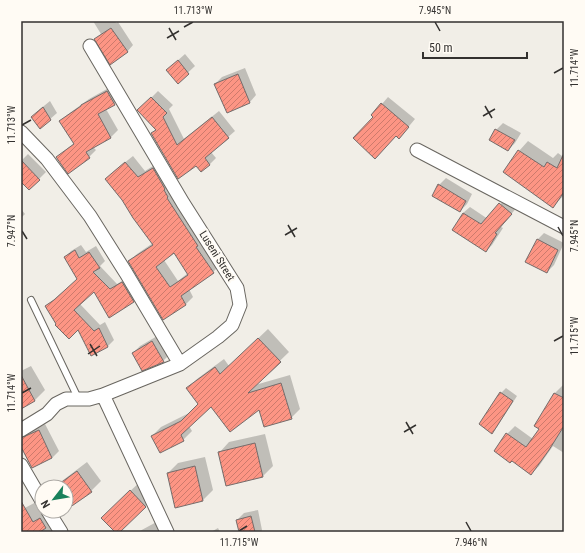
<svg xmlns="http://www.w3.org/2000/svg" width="585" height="553" viewBox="0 0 585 553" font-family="'Roboto Condensed',sans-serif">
	<defs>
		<pattern id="building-hatch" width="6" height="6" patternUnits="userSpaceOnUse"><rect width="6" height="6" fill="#fd9584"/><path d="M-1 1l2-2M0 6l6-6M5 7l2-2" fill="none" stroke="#cd7a6c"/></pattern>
	</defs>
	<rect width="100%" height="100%" fill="#f1eee7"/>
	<!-- shadow -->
	<path fill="#0003" fill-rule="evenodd" d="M93 21H115L116 23 118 22 133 45 127 52 95 39 101 34Z
		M185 54 195 66 178 82 167 70Z
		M245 68 256 95 250 102 227 112 215 84 222 77Z
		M114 85 121 98 114 104 106 109 118 130 111 137 93 147 96 150 89 157 68 172 57 157 74 143 60 121 67 115 89 99Z
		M158 91 173 105 169 109 184 139 219 111 235 131 211 152 216 158 209 165H196L152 133 156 129 139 110Z
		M388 97 415 119 405 131 396 135 374 117 382 104Z
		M50 101 57 113 41 127 39 110Z
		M503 123 521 133 515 143 508 150 496 130Z
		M528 141 553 158 558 153 562 156 564 155V195L553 207 519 151Z
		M28 154 46 172 29 189 21 181V161Z
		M133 156 145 171 161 161 220 265 213 272 189 289 193 297 186 304 163 318 129 261 137 254 153 243 113 172ZM175 252 188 273 178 281 164 260Z
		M446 178 472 194 467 204 460 211 439 185Z
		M506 198 517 207 501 227 503 228 492 245 486 251 453 230 463 213 470 207 488 219Z
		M21 209 25 214 21 218Z
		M544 233 564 243 554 265 547 272 537 240Z
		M81 245 86 252 96 246 105 261 100 266 117 284 129 277 140 295 134 302 94 291 80 304 100 325 105 322 114 340 108 346 91 354 78 329 46 306 79 278 65 257 71 251Z
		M268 329 289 352 255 385 290 375 300 409 291 418 260 408 212 405 189 426 192 431 183 440 152 436 161 427 191 412 199 404 188 388 197 379 224 359 229 366Z
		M159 335 170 354 163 361 133 353 140 346Z
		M31 366 45 390 35 400 21 407V371Z
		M563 385 564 453 553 446 539 466 531 474 507 434 515 426 533 439 540 429 536 426 555 393Z
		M506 388 517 396 497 427 492 432 501 393Z
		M45 424 59 451 52 458 32 467 21 445V438L25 434Z
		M265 434 273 466 263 476 227 485 219 453 229 442Z
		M205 457 213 490 203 500 168 473 178 463Z
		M87 462 101 481 91 491 66 509V487H54Z
		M141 481 156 496 119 532H116L113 507Z
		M38 501 42 508V511L66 532H21V510Z
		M258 510 262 530 261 532H240L237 520 244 513Z
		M162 519 169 532H138Z
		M218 528 220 532H211Z"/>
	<!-- building -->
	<path fill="url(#building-hatch)" stroke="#746c6b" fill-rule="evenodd" d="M111 28 128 52 110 65 94 39Z
		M178 60 189 74 178 84 166 70Z
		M238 74 250 103 227 113 214 84Z
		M107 91 115 105 98 114 111 138 86 152 90 158 68 174 56 157 74 144 59 121 81 106V105Z
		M151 97 167 113 163 117 177 145 212 117 229 138 205 158 210 165 201 172 196 166 178 179 151 133 156 130 137 110Z
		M381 103 409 127 399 139 396 136 375 159 353 138 373 117 371 115Z
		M43 107 51 120 40 129 31 117Z
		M495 129 515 140 508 151 489 140Z
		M518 150 544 167 547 162 557 168 564 153V192L553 208 503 172Z
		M21 160 40 180 29 190 21 182Z
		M125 162 138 177 153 168 165 189 164 190 168 197 167 198 198 246 196 247 214 273 181 296 186 305 163 320 128 261 153 245 133 218 122 200 105 179ZM174 253 188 275 170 287 156 267Z
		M438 184 466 201 460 212 432 196Z
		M499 203 512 214 495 233 497 234 486 252 452 230 463 213 481 224Z
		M537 239 558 250 547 273 525 262Z
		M75 250 79 258 89 252 100 268 93 272 110 289 122 282 134 302 109 318 94 292 74 310 94 331 99 328 108 347 91 356 78 330 69 339 55 325 56 324 45 306 54 300 77 279 64 257Z
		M258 338 281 362 248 393 281 383 292 419 264 427 259 410 230 432 211 407 181 435 184 441 160 453 151 436 181 421 198 404 186 388 215 367 220 374Z
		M152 341 164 362 142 371 132 353Z
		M21 375 35 401 21 409Z
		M500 392 513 401 492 434 479 424Z
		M554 393 564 398V426L549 450 531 475 512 461 510 463 494 451 506 433 526 447 539 429 534 426Z
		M39 430 52 458 32 468 21 447V438Z
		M255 443 263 477 226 486 218 452Z
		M195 466 203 501 175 508 167 473Z
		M77 471 92 492 66 510V488L69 487H55Z
		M130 490 146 507 120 532H115L101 518Z
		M21 501 33 522 40 518 46 528 40 532H21Z
		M251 516 255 532H239L236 520Z"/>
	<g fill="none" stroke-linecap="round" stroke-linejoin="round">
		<defs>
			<path id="service" d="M31 300 78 398"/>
			<path id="minor" d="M21 132 47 159 90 216 126 273 180 364
				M417 150 564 227
				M103 395 167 532
				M21 430 47 414 56 404 66 399H89L103 395 180 364 218 337 232 325 240 305 237 288 183 203 90 46
				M21 465 42 501
				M48 511 61 532"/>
		</defs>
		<!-- service casing -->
		<use href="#service" stroke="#696660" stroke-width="8"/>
		<!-- minor casing -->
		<use href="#minor" stroke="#696660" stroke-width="15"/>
		<!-- service -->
		<use href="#service" stroke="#fff" stroke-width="6"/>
		<!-- minor -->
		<use href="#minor" stroke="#fff" stroke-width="13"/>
	</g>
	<!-- ticks -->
	<path fill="none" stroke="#33312f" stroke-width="1.5" d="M435 22 440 31M184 27 193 22M169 28 176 40M167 38 179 31M554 73 563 68M485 106 492 118M483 116 495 109M22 125 31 120M288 225 295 237M558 227 563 236M22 231 27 239M285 235 297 228M554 341 563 336M90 344 97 356M88 354 100 346M22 393 31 388M406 422 413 434M404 432 416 425M466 522 471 531M239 531 247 526"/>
	<g text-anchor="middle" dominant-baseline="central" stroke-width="4" stroke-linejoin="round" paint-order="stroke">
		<!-- street labels -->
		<g font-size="11" fill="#33312f" stroke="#fffbf4">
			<text transform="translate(217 256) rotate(58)">Luseni Street</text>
		</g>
	</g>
	<!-- border -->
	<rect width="585" height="553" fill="none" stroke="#fffbf4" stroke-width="44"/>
	<!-- north arrow -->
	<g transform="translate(54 499) rotate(239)"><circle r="19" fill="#fffbf4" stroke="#adaaa5"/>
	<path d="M0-3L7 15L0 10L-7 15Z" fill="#19815b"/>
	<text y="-6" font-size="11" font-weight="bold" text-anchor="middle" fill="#33312f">N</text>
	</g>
	<!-- scale -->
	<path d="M423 52v6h104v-6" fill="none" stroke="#33312f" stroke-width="2"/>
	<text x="429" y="52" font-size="12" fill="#33312f" stroke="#fffbf4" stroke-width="3" paint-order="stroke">50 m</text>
	<rect x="22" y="22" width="541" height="509" fill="none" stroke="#33312f" stroke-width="1.5"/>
	<g font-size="10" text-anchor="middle" fill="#33312f">
		<text x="193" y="14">11.713°W</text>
		<text x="435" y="14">7.945°N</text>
		<text transform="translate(574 68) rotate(-90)" y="4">11.714°W</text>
		<text transform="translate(11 125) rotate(-90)" y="4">11.713°W</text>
		<text transform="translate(11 231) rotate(-90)" y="4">7.947°N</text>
		<text transform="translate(574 236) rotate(-90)" y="4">7.945°N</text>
		<text transform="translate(574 336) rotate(-90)" y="4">11.715°W</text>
		<text transform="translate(11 393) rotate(-90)" y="4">11.714°W</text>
		<text x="239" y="546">11.715°W</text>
		<text x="471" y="546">7.946°N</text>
	</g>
</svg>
